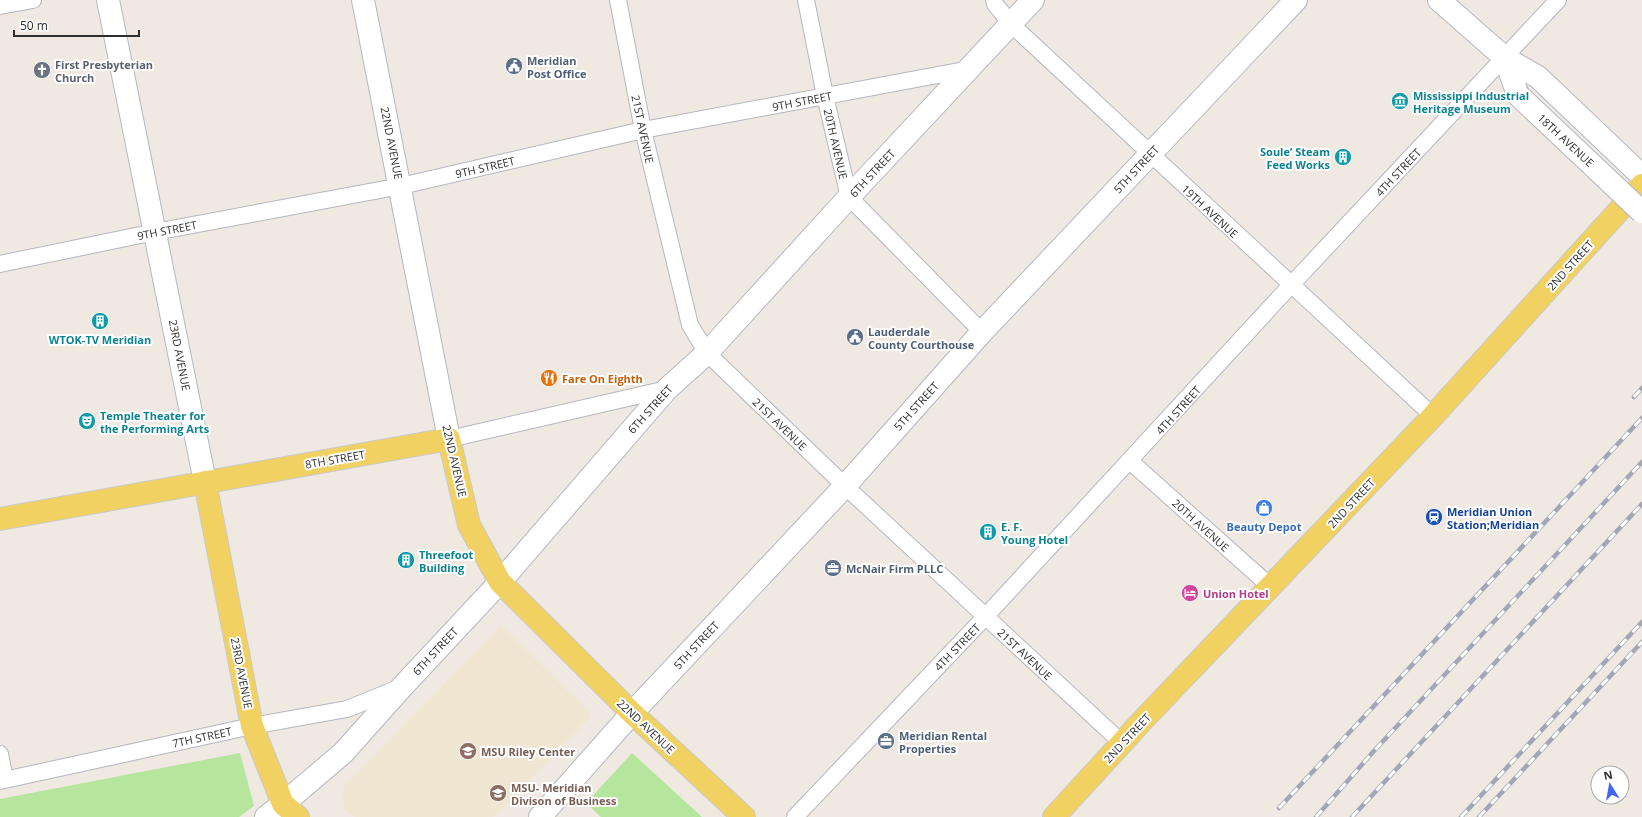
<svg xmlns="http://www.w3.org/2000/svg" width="1642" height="817" viewBox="0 0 1642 817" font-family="'Open Sans',sans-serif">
	<rect width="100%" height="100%" fill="#efe9e1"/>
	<!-- education -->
	<path fill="#f0e6d1" d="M501 625 592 715 494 817H354L344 809 343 788Z"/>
	<!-- green -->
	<path fill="#b6e59e" d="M240 753 254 806 239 817H0V799Z
		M632 753 702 817H601L586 803Z"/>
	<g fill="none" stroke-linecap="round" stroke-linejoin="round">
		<defs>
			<path id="street" d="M618 0 643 130 690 325 707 353 845 486 1122 743
				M806 0 825 96 849 197 982 332
				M994 0 995 4 1011 24 1433 416
				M0 6 33 0
				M0 264 155 232 401 186 643 130 970 69
				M449 439 667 389
				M1131 462 1271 587
				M0 754 5 780
				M0 781 252 726 347 709 399 688
				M795 817 985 617 1291 285 1558 0"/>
			<path id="secondary" d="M108 0 205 482
				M363 0 449 439
				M1439 0 1505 58 1538 77 1642 176
				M1505 58 1518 95
				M266 817 283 804 343 753 402 687 500 582 667 389 707 353 849 197 1033 0
				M540 817 632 713 845 486 982 332 1296 0"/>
			<path id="primary" d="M205 482 252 726 283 804 298 817
				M0 519 449 439 469 525 500 582 632 713 744 817
				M1054 817 1142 721 1433 416 1642 185"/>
		</defs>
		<!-- street casing -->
		<use href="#street" stroke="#b4b7c1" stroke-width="18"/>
		<!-- secondary casing -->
		<use href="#secondary" stroke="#b4b7c1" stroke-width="24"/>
		<!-- primary casing -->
		<use href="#primary" stroke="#c9c9c9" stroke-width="24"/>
		<!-- street -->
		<use href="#street" stroke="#fff" stroke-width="16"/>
		<!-- secondary -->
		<use href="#secondary" stroke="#fff" stroke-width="22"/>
		<!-- primary -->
		<use href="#primary" stroke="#f2d163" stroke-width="22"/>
		<defs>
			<path id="rail" d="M1634 397 1642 388
				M1279 808 1642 418
				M1316 817 1373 752 1642 462
				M1352 817 1642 504
				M1461 817 1642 622
				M1479 817 1642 642"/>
		</defs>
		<!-- rail casing -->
		<use href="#rail" stroke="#a3a6b8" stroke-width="4.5"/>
		<!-- rail -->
		<use href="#rail" stroke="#fff" stroke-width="3" stroke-dasharray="9" stroke-linecap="butt"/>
		<defs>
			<path id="secondary-bridge" d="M1518 95 1642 212"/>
		</defs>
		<!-- secondary-bridge casing -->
		<use href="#secondary-bridge" stroke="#b4b7c1" stroke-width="24" stroke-linecap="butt"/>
		<!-- secondary-bridge -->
		<use href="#secondary-bridge" stroke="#fff" stroke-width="22"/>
	</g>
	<!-- icons -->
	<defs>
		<symbol id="civic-disc" viewBox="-11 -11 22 22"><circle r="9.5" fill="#5c6f8a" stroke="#fff"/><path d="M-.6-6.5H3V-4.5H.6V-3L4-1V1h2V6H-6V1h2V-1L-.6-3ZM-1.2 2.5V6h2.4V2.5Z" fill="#fff"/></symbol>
		<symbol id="church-disc" viewBox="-11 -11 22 22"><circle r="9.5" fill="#6b7280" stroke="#fff"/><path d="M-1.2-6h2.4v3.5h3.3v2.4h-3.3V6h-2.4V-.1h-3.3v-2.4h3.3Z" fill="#fff"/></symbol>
		<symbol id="museum-disc" viewBox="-11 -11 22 22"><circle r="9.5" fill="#0f9aa8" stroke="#fff"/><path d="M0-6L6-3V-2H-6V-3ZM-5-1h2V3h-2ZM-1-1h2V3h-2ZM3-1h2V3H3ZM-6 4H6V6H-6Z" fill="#fff"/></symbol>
		<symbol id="building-disc" viewBox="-11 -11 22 22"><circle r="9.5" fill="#0f9aa8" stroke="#fff"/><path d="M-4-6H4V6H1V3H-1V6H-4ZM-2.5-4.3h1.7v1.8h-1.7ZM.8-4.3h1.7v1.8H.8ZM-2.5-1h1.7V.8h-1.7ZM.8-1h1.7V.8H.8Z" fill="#fff"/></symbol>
		<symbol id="restaurant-disc" viewBox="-11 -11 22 22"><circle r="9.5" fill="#e8710a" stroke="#fff"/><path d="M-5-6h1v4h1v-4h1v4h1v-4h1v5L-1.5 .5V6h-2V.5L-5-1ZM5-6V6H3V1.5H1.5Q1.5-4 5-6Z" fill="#fff"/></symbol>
		<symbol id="theatre-disc" viewBox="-11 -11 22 22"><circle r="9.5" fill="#0f9aa8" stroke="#fff"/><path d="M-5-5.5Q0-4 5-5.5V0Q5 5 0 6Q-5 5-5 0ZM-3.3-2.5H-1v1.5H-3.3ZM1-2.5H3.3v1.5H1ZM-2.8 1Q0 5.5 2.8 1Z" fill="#fff"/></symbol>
		<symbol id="shop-disc" viewBox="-11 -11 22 22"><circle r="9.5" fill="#3f7fe0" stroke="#fff"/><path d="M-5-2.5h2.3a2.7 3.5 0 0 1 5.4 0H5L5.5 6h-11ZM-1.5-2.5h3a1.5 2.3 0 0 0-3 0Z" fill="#fff"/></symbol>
		<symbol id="station-disc" viewBox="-11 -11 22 22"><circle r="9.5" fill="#1a4fb4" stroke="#fff"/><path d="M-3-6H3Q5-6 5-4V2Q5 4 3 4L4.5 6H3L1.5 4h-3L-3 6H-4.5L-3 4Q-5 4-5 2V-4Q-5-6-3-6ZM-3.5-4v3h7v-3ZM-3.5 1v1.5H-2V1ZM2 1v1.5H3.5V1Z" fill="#fff"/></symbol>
		<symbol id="office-disc" viewBox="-11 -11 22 22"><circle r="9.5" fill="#5c6f8a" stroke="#fff"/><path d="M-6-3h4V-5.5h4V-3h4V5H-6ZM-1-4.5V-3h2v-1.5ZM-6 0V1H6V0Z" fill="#fff"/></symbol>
		<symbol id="hotel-disc" viewBox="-11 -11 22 22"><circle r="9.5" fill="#d1479c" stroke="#fff"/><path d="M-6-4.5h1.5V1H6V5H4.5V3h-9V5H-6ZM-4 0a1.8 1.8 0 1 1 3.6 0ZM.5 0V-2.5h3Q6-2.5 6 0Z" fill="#fff"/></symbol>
		<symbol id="university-disc" viewBox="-11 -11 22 22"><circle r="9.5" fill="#8d6e63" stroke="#fff"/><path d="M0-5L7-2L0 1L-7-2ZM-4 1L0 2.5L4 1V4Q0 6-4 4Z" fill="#fff"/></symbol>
	</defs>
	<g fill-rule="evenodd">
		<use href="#civic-disc" x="504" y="56" width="20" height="20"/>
		<use href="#church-disc" x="32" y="60" width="20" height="20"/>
		<use href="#museum-disc" x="1390" y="91" width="20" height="20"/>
		<use href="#building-disc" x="1333" y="147" width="20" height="20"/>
		<use href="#building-disc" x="90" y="311" width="20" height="20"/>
		<use href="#civic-disc" x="845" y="327" width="20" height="20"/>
		<use href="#restaurant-disc" x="539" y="368" width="20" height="20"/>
		<use href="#theatre-disc" x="77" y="411" width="20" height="20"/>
		<use href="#shop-disc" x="1254" y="498" width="20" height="20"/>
		<use href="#station-disc" x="1424" y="507" width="20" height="20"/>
		<use href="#building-disc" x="978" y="522" width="20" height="20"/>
		<use href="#building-disc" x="396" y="550" width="20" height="20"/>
		<use href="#office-disc" x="823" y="558" width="20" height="20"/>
		<use href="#hotel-disc" x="1180" y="583" width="20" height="20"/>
		<use href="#office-disc" x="876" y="731" width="20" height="20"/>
		<use href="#university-disc" x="458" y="741" width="20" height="20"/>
		<use href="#university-disc" x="488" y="783" width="20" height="20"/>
	</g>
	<g text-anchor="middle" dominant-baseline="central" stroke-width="4" stroke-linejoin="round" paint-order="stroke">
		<!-- service labels -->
		<g font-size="11" font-weight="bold" fill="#4e5e75" stroke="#fff" text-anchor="start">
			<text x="527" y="60">Meridian<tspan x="527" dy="13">Post Office</tspan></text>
			<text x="868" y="331">Lauderdale<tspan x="868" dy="13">County Courthouse</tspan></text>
			<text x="846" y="568">McNair Firm PLLC</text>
			<text x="899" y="735">Meridian Rental<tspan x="899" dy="13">Properties</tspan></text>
		</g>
		<!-- worship labels -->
		<g font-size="11" font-weight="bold" fill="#5b616d" stroke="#fff" text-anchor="start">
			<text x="55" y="64">First Presbyterian<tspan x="55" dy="13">Church</tspan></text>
		</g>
		<!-- culture labels -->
		<g font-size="11" font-weight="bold" fill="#0d838f" stroke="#fff" text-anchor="start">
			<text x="1413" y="95">Mississippi Industrial<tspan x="1413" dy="13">Heritage Museum</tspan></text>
			<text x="1330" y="151" text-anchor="end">Soule’ Steam<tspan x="1330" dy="13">Feed Works</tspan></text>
			<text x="100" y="339" text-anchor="middle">WTOK-TV Meridian</text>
			<text x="100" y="415">Temple Theater for<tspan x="100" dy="13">the Performing Arts</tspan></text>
			<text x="1001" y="526">E. F.<tspan x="1001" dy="13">Young Hotel</tspan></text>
			<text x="419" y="554">Threefoot<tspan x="419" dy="13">Building</tspan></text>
		</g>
		<!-- street labels -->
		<g font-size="11" fill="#2e2e2e" stroke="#fff">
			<text transform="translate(802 101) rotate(-11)">9TH STREET</text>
			<text transform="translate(643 129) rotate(78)">21ST AVENUE</text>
			<text transform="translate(1566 140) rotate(43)">18TH AVENUE</text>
			<text transform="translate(392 143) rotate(79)">22ND AVENUE</text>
			<text transform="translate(836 144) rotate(77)">20TH AVENUE</text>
			<text transform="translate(485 167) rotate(-13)">9TH STREET</text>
			<text transform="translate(1136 169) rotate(-47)">5TH STREET</text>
			<text transform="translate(1398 172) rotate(-47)">4TH STREET</text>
			<text transform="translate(872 173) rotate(-47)">6TH STREET</text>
			<text transform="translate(1210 211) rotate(43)">19TH AVENUE</text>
			<text transform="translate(167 230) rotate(-11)">9TH STREET</text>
			<text transform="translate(1570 265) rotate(-48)">2ND STREET</text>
			<text transform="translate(180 355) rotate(79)">23RD AVENUE</text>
			<text transform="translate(916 406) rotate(-48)">5TH STREET</text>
			<text transform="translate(650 409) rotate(-48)">6TH STREET</text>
			<text transform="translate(1178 410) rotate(-48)">4TH STREET</text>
			<text transform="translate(780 424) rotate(44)">21ST AVENUE</text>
			<text transform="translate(335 459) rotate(-10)">8TH STREET</text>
			<text transform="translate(455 461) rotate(77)">22ND AVENUE</text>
			<text transform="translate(1351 503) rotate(-47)">2ND STREET</text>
			<text transform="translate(1201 525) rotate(42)">20TH AVENUE</text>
			<text transform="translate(696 645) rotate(-47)">5TH STREET</text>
			<text transform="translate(957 647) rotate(-46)">4TH STREET</text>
			<text transform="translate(435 651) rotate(-47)">6TH STREET</text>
			<text transform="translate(1025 654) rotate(43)">21ST AVENUE</text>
			<text transform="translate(242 673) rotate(79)">23RD AVENUE</text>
			<text transform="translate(646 726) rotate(43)">22ND AVENUE</text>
			<text transform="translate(202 737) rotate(-12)">7TH STREET</text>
			<text transform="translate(1127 738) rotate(-47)">2ND STREET</text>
		</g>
		<!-- food labels -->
		<g font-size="11" font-weight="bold" fill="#c56008" stroke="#fff" text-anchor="start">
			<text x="562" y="378">Fare On Eighth</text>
		</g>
		<!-- transit labels -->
		<g font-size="11" font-weight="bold" fill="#164399" stroke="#fff" text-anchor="start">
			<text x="1447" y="511">Meridian Union<tspan x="1447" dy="13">Station;Meridian</tspan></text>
		</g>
		<!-- shop labels -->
		<g font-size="11" font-weight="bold" fill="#366cbe" stroke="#fff">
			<text x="1264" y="526">Beauty Depot</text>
		</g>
		<!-- hotel labels -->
		<g font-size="11" font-weight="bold" fill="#b23c85" stroke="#fff" text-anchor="start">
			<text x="1203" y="593">Union Hotel</text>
		</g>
		<!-- education labels -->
		<g font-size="11" font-weight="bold" fill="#785e54" stroke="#fff" text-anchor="start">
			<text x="481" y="751">MSU Riley Center</text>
			<text x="511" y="787">MSU- Meridian<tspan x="511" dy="13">Divison of Business</tspan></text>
		</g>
	</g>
	<!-- north arrow -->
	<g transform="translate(1610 785) rotate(349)"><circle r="19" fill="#ffffff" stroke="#ababab"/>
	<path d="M0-3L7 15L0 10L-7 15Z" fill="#4264fb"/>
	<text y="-6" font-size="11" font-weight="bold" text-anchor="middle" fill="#2e2e2e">N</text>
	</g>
	<!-- scale -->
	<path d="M14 30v6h125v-6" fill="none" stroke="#2e2e2e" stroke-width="2"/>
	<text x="20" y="30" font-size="12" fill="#2e2e2e" stroke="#ffffff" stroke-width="3" paint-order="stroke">50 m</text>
</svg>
